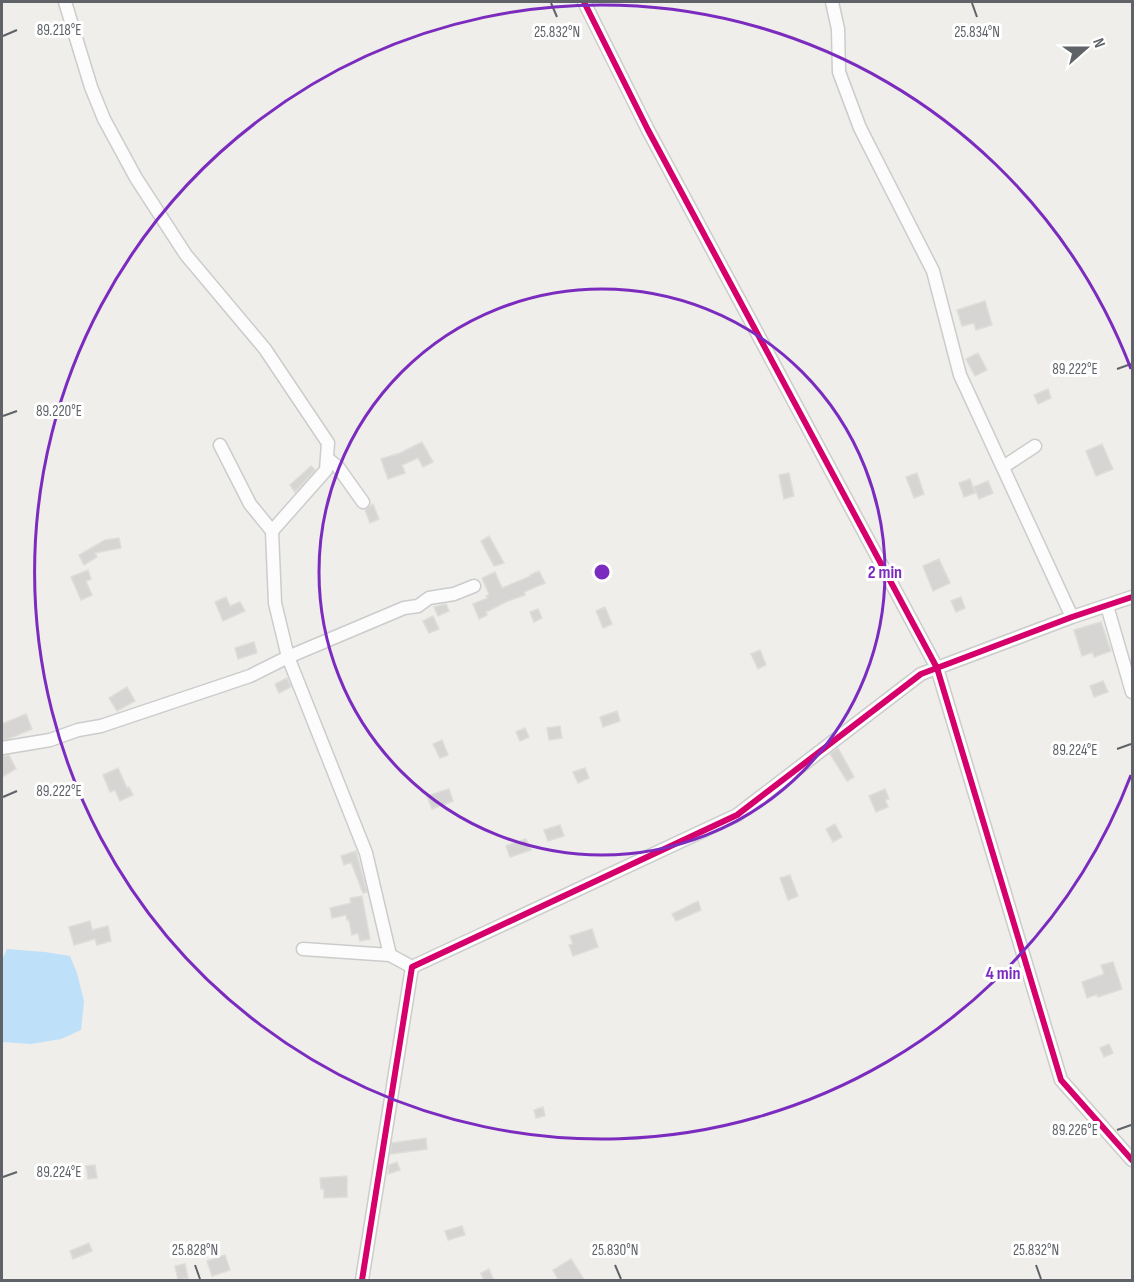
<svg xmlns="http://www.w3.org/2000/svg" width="1134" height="1282" viewBox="0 0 1134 1282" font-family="'Sofia Sans Condensed',sans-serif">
	<rect width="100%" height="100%" fill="#efeeea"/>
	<!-- water -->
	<path fill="#bfe0f9" d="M7 949 45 952 70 956 77 973 84 1001 81 1030 61 1039 31 1044 2 1042V960Z"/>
	<!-- building -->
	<path fill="#d6d5d3" stroke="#deddd9" stroke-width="1.5" d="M985 301 992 325 976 330 974 323 962 326 957 310Z
		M978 353 987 370 975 376 966 359Z
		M1048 389 1051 398 1038 404 1034 395Z
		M422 442 433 462 423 467 418 458 402 465 405 473 388 479 381 459 396 454V455Z
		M1102 444 1113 469 1096 476 1086 451Z
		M311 466 315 470 295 492 290 485Z
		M789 473 794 496 784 499 779 475Z
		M917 473 924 494 914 498 906 477Z
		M970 479 975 493 964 497 959 483Z
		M988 481 993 493 979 499 974 487Z
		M373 504 379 519 370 523 365 510Z
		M489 536 504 563 494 566 481 541Z
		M119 538 121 548 95 553 97 557 84 565 79 555 105 540Z
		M939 559 950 583 933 591 923 566Z
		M88 570 91 579 86 581 92 595 81 600 71 577Z
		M539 571 545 583 524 592 525 595 508 601 486 612 487 615 479 619 473 604 488 598 486 596 489 594 482 578 495 572 502 588 531 576 530 575Z
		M226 597 230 606 240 602 245 611 223 621 215 602Z
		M961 597 965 608 956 612 951 601Z
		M446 604 449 611 438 616 434 607Z
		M605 607 612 624 603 628 596 611Z
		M538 609 542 618 534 622 530 612Z
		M433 616 439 629 429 633 423 621Z
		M1101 622 1111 651 1094 657 1093 652 1082 656 1074 630Z
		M254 642 257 653 238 659 235 648Z
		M760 650 766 665 758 669 751 654Z
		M287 678 291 687 279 693 275 684Z
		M1103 681 1108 692 1094 697 1090 686Z
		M127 687 135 701 117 711 109 698Z
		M617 711 620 721 603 727 600 717Z
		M26 714 32 729 8 739 2 740V724Z
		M560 726 562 738 549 740 547 728Z
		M525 728 529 737 520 741 516 732Z
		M442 740 448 755 440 758 433 744Z
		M838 748 854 777 847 781 830 754Z
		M9 755 16 769 2 777V756Z
		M118 768 127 788 129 787 133 795 120 801 115 790 110 792 103 775Z
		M585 768 589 778 578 783 573 772Z
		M449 789 453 801 432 809 427 796Z
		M885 789 889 799 885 800 888 807 876 812 869 796Z
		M835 824 842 837 833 842 826 829Z
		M560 825 564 836 548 841 544 830Z
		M526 839 531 850 510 857 506 846Z
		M356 851 367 892 363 893 351 862 344 865 341 856Z
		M790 875 798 896 788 900 780 878Z
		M362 896 370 939 360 941 358 933 352 935 349 920H347L346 915 332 918 330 908 351 903 350 898Z
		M698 901 701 910 676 921 672 914Z
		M90 921 92 930 108 926 111 941 97 945 95 939 74 945 69 927Z
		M592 929 598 947 573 956 569 945 573 944 570 936Z
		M1113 962 1122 989 1098 997 1097 994 1087 998 1082 982 1104 974 1101 965Z
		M1109 1044 1113 1053 1104 1057 1100 1048Z
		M543 1107 545 1116 536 1118 534 1110Z
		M426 1138 427 1149 390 1154 392 1143Z
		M397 1162 400 1170 388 1174 389 1165Z
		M95 1165 97 1178 88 1179 86 1166Z
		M347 1176V1197L324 1198V1189H321L320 1178Z
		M462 1226 465 1235 448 1240 445 1231Z
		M89 1243 92 1251 73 1259 70 1251Z
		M225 1255 230 1270 212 1276 207 1261Z
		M571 1259 585 1281H559L553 1270Z
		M185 1264 188 1278 178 1280 175 1266Z
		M489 1269 494 1281H484L481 1273Z"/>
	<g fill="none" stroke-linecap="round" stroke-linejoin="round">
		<defs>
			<path id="minor" d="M65 2 91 87 104 119 136 178 186 255 265 349 328 443 326 470 272 531
				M584 2 648 130 937 668 1061 1080 1132 1160
				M832 2 838 29 839 72 860 128 933 271 960 375 1072 617
				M220 445 250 504 272 531 275 603 288 657 366 853 390 955
				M328 459 338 467 363 502
				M1003 467 1035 446
				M1107 606 1132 692
				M2 748 50 740 78 730 101 726 250 676 288 657 404 608 418 606 429 598 454 594 474 586
				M303 949 390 955 412 967
				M362 1280 412 967 737 815 921 674 1072 617 1132 597"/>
		</defs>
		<!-- minor casing -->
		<use href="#minor" stroke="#cbcccc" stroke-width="15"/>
		<!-- minor -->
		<use href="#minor" stroke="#fdfcfc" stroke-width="12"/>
		<defs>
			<path id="cycleway" d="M584 2 648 130 937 668 1061 1080 1132 1160
				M362 1280 412 967 737 815 921 674 1072 617 1132 597"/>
		</defs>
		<!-- cycleway casing -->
		<use href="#cycleway" stroke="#fff" stroke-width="10"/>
		<!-- cycleway -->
		<use href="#cycleway" stroke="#d6006c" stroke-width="6"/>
	</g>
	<!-- ticks -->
	<path fill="none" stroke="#5f6368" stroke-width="2" d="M551 3 557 17M972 3 977 17M3 36 17 30M1117 369 1131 364M3 416 17 411M1117 749 1131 744M3 797 17 791M1117 1130 1131 1125M3 1177 17 1172M195 1265 200 1279M615 1265 621 1279M1036 1265 1041 1279"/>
	<!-- distance rings -->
	<g fill="none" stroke="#7b2cbf" stroke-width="3">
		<circle cx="602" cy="572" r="283"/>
		<path d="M1131 775A567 567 0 1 1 1131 369"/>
	</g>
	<g font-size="15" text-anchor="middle" fill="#5f6368" stroke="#fff" stroke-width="6" stroke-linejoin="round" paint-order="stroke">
		<text x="59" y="35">89.218°E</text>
		<text x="557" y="37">25.832°N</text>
		<text x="977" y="37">25.834°N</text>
		<text x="1075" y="374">89.222°E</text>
		<text x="59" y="416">89.220°E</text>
		<text x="1075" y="755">89.224°E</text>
		<text x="59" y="796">89.222°E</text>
		<text x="1075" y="1135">89.226°E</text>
		<text x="59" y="1177">89.224°E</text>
		<text x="195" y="1255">25.828°N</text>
		<text x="615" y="1255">25.830°N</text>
		<text x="1036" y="1255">25.832°N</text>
	</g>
	<circle cx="602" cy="572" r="9" fill="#7b2cbf" stroke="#fff" stroke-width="3"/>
	<g font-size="18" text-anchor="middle" font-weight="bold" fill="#7b2cbf" stroke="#fff" stroke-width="6" stroke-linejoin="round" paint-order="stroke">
		<text x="885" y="578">2 min</text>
		<text x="1003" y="979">4 min</text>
	</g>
	<!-- border -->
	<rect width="1134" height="1282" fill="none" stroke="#5f6368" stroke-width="6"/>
	<!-- north arrow -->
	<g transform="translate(1086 48) rotate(69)" stroke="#ffffff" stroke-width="4.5" paint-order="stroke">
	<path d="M0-4.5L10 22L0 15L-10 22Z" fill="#5f6368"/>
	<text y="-9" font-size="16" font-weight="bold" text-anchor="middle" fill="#5f6368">N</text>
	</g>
</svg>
